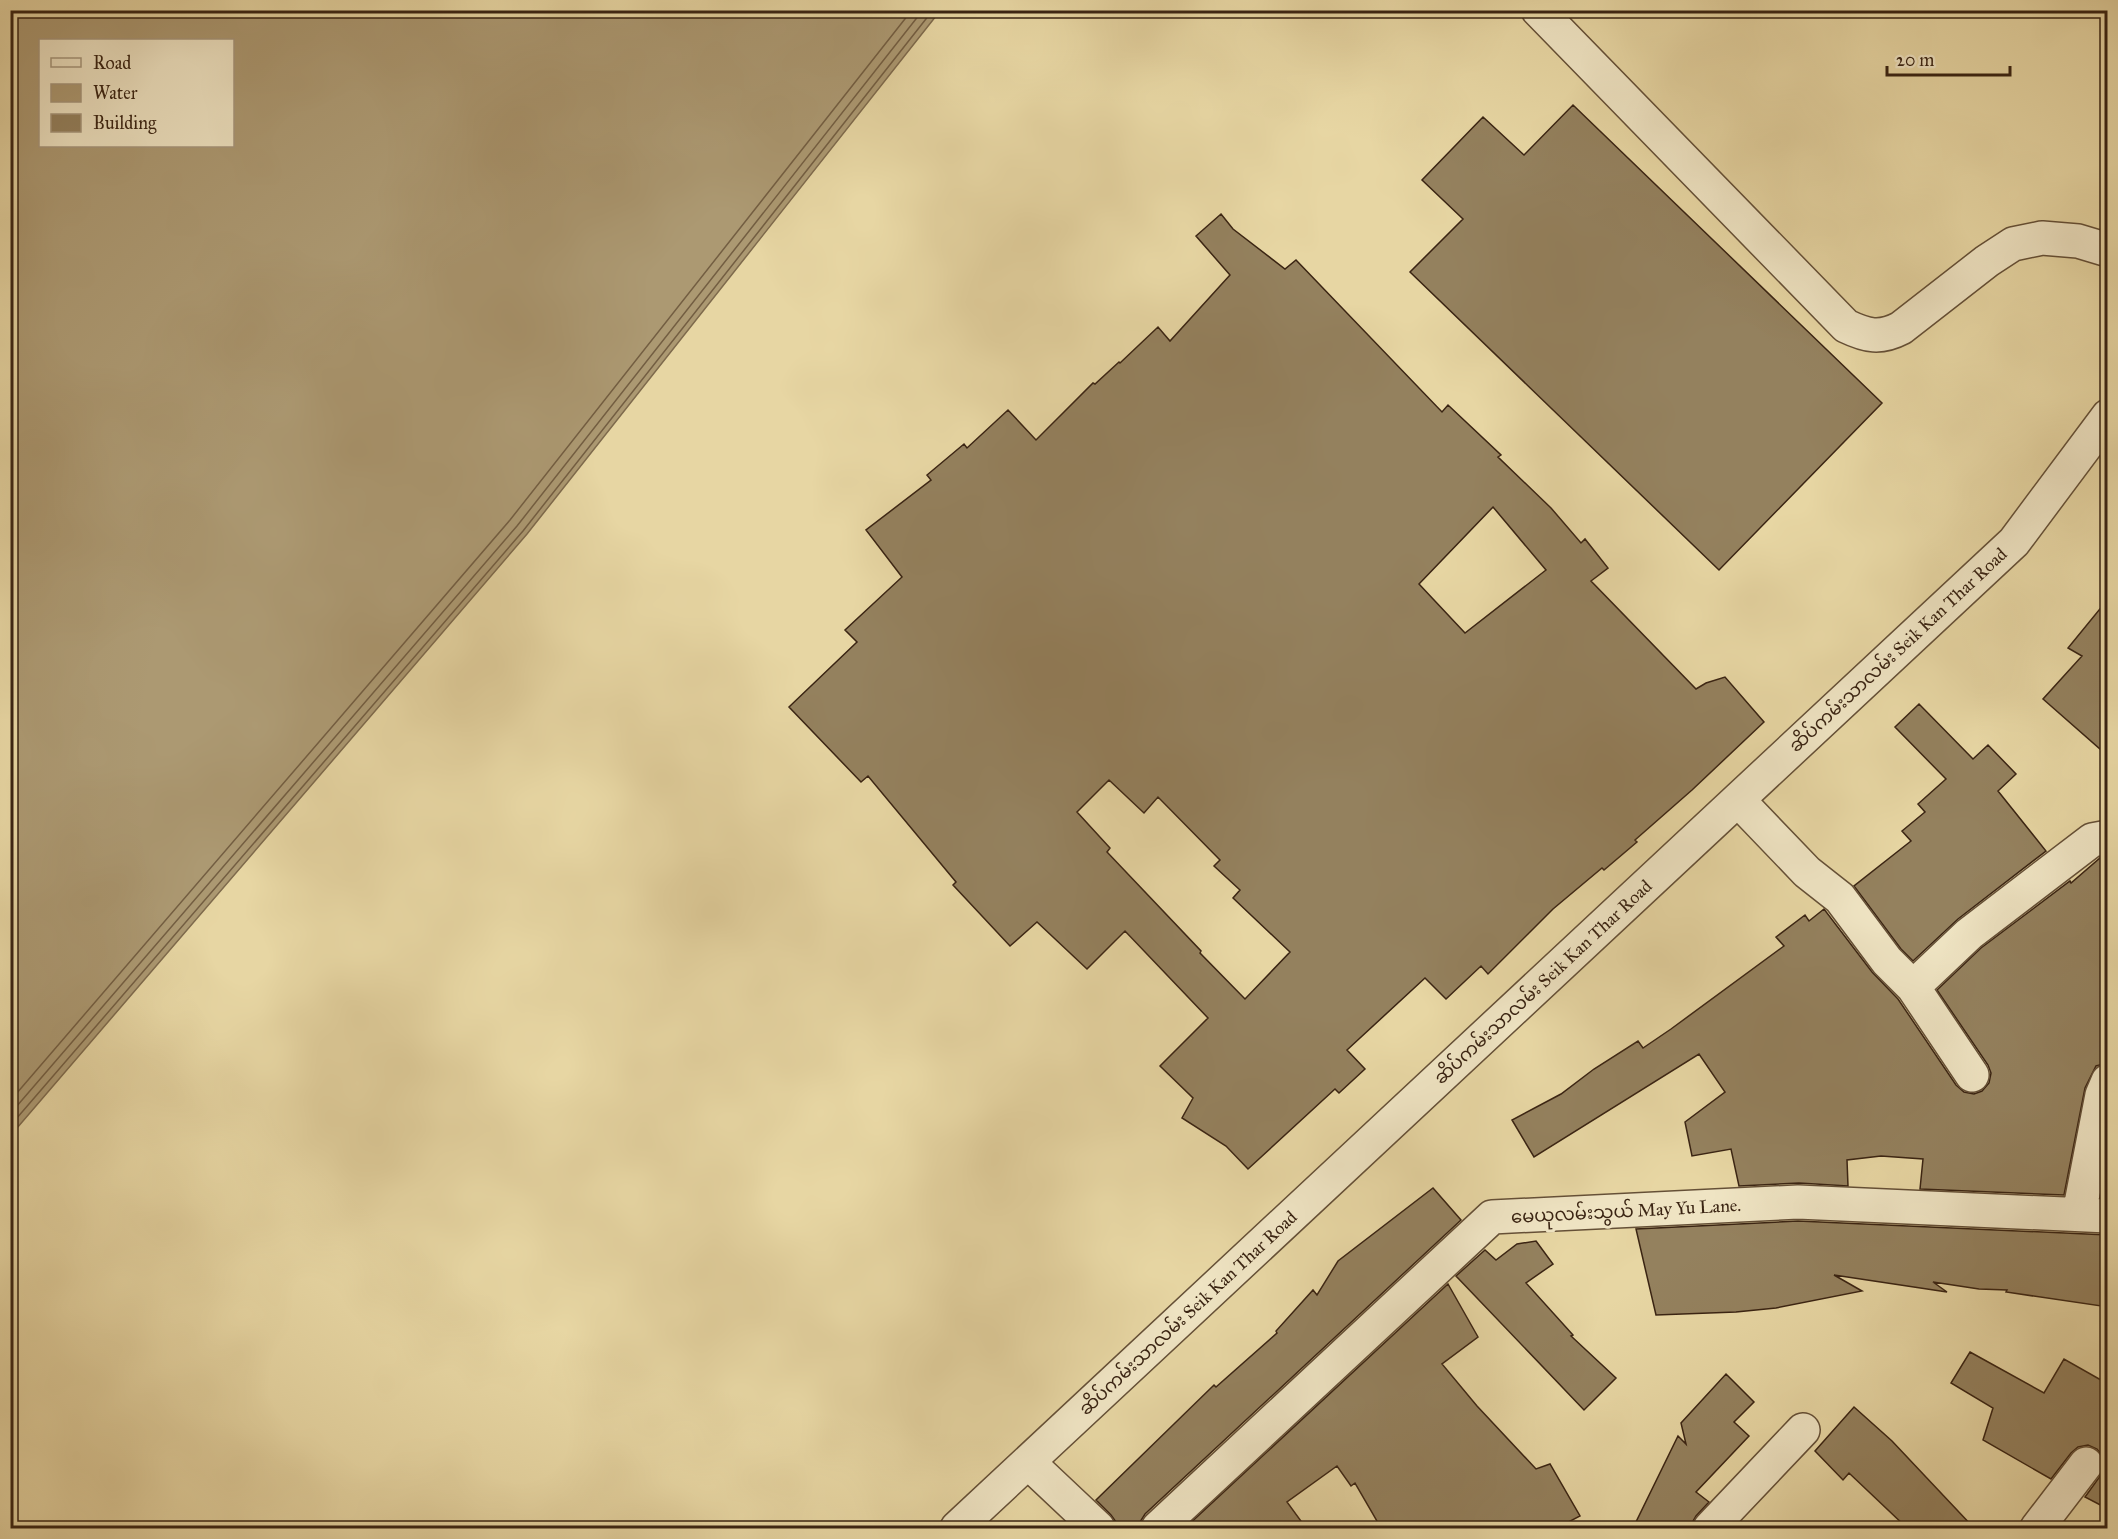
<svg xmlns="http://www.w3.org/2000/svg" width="2118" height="1539" viewBox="0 0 2118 1539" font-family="'IM FELL Great Primer','Noto Sans Myanmar',serif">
	<rect width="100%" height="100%" fill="#e7d6a3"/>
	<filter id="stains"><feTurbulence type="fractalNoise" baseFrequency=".00333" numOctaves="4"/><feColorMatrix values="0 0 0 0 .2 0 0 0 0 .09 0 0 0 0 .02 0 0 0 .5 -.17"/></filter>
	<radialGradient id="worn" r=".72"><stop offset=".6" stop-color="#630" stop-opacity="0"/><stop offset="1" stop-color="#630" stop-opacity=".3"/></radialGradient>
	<!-- water -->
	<path fill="#ac9972" stroke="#7e6a4c" stroke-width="1.5" fill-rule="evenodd" d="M11 10 940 11 527 534 11 1135ZM40 40H232V146H40Z"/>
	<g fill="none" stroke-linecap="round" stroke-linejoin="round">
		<!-- shore -->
		<path stroke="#735e42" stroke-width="1.5" d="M10 1101 510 520 912 10
			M10 1114 517 526 923 10
			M10 1126 523 531 933 10"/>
	</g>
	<!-- building -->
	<path fill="#94815e" stroke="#3a2413" stroke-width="1.5" fill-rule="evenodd" d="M1573 105 1882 403 1719 570 1410 272 1463 219 1422 180 1483 117 1524 155Z
		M1221 214 1233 229 1285 269 1296 260 1442 412 1448 405 1501 455 1498 457 1551 508 1581 543 1585 539 1608 568 1591 581 1696 689 1706 683 1725 677 1764 722 1692 790 1635 840 1637 842 1604 870 1602 868 1553 909 1488 974 1481 966 1446 999 1425 978 1347 1050 1365 1069 1339 1093 1335 1089 1248 1169 1226 1146 1182 1118 1193 1098 1160 1066 1208 1018 1125 931 1087 969 1037 922 1010 946 953 885 956 882 868 776 861 782 789 707 857 642 845 630 902 577 866 530 931 480 927 475 964 444 967 448 1008 410 1036 440 1093 383 1095 384 1119 362 1120 363 1158 327 1170 341 1230 275 1196 236ZM1493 507 1546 570 1465 633 1419 584ZM1109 780 1144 813 1158 797 1220 860 1214 866 1240 890 1233 898 1290 952 1245 999 1200 953 1201 951 1107 852 1110 848 1077 812Z
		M2108 599V756L2043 699 2082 656 2068 648Z
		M1919 704 1973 759 1988 745 2016 774 1998 791 2046 851 1958 919 1913 961 1901 949 1854 886 1911 841 1902 831 1925 812 1918 804 1946 779 1895 727Z
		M2108 856V1063L2096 1066 2085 1088 2064 1195 1920 1189 1923 1159 1881 1156 1847 1160 1848 1186 1799 1183 1739 1186 1731 1149 1692 1156 1685 1122 1725 1092 1699 1054 1534 1157 1512 1120 1561 1094 1594 1069 1638 1041 1643 1048 1671 1029 1784 946 1776 937 1805 915 1809 921 1824 909 1872 972 1898 999 1956 1085 1964 1092 1974 1094 1982 1091 1989 1083 1991 1073 1988 1065 1937 990 1981 948 2070 881 2071 883 2100 858Z
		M1433 1188 1461 1220 1145 1514 1140 1522V1528H1116V1522L1111 1515 1096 1500 1214 1385 1216 1387 1277 1333 1276 1331 1313 1290 1317 1295 1338 1261Z
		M1798 1221 2108 1235V1307L2006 1292 2007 1290 1979 1289 1933 1282 1947 1292 1834 1275 1862 1291 1776 1308 1736 1312 1656 1315 1636 1229Z
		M1536 1241 1553 1264 1526 1283 1573 1335 1571 1336 1616 1378 1584 1410 1456 1276 1485 1250 1496 1260 1517 1244Z
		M1448 1284 1478 1337 1442 1364 1477 1406 1536 1469 1550 1464 1580 1516 1557 1528H1381L1355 1483 1351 1486 1337 1466 1287 1502 1306 1528H1185Z
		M1970 1352 2044 1393 2064 1359 2108 1384V1509L2085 1497 2101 1475 2104 1467 2103 1457 2097 1449 2088 1445 2078 1447 2071 1453 2051 1479 1983 1440 1993 1408 1951 1383Z
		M1726 1374 1754 1402 1734 1422 1749 1436 1696 1492 1709 1502 1696 1516 1692 1523V1528H1633L1678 1436 1686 1444 1681 1423Z
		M1854 1407 1892 1441 1974 1528H1907L1849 1473 1843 1480 1815 1451Z"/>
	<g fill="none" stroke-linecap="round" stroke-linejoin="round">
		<defs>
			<path id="minor" d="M1538 10 1846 326C1867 336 1880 339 1901 328L1987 261 2013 244 2042 238 2078 241 2108 250
				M1738 800 1807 872 1840 898 1887 961 1913 987 1972 1075
				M1913 987 1969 934 2092 840 2108 837
				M2079 1214 2102 1095 2108 1081
				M1028 1462 1098 1528
				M957 1528 2014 542 2108 416
				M1158 1528 1492 1217 1798 1202 2108 1216
				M1710 1528 1803 1430
				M2037 1528 2086 1464"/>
		</defs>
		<!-- minor casing -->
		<use href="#minor" stroke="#655037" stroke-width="36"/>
		<!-- minor -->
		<use href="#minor" stroke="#efe4c3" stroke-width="33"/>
	</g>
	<g text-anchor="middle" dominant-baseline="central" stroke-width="6" stroke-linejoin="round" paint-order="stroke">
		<!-- street labels -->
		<g font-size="18" fill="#3a2413" stroke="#efe4c3">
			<text transform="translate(1898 650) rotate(-43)">ဆိပ်ကမ်းသာလမ်း Seik Kan Thar Road</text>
			<text transform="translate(1543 982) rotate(-43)">ဆိပ်ကမ်းသာလမ်း Seik Kan Thar Road</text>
			<text transform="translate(1626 1211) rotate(-3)">မေယုလမ်းသွယ် May Yu Lane.</text>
			<text transform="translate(1188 1313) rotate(-43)">ဆိပ်ကမ်းသာလမ်း Seik Kan Thar Road</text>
		</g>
	</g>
	<!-- margin -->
	<rect width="2118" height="1539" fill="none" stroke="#e7d6a3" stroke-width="36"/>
	<rect x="12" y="12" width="2094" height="1515" fill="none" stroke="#3a2413" stroke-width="3"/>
	<rect x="18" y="18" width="2082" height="1503" fill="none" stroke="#3a2413" stroke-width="1.5"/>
	<!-- legend -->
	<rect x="39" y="39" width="195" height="108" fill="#efe4c3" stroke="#a7977d" stroke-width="1.5"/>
	<rect x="51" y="58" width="30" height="9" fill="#efe4c3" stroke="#a7977d" stroke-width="1.5"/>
	<text x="93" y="69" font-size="18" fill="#3a2413">Road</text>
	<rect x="51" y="84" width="30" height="18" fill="#ac9972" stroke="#a7977d" stroke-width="1.5"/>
	<text x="93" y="99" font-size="18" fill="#3a2413">Water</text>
	<rect x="51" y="114" width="30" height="18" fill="#94815e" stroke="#a7977d" stroke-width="1.5"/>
	<text x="93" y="129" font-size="18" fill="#3a2413">Building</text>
	<!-- scale -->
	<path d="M1887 66v9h123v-9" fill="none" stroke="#3a2413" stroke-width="3"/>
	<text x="1896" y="66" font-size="18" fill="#3a2413" stroke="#efe4c3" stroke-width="4.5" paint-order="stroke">20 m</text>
	<rect width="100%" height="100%" filter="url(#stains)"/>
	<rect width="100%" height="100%" fill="url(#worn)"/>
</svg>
